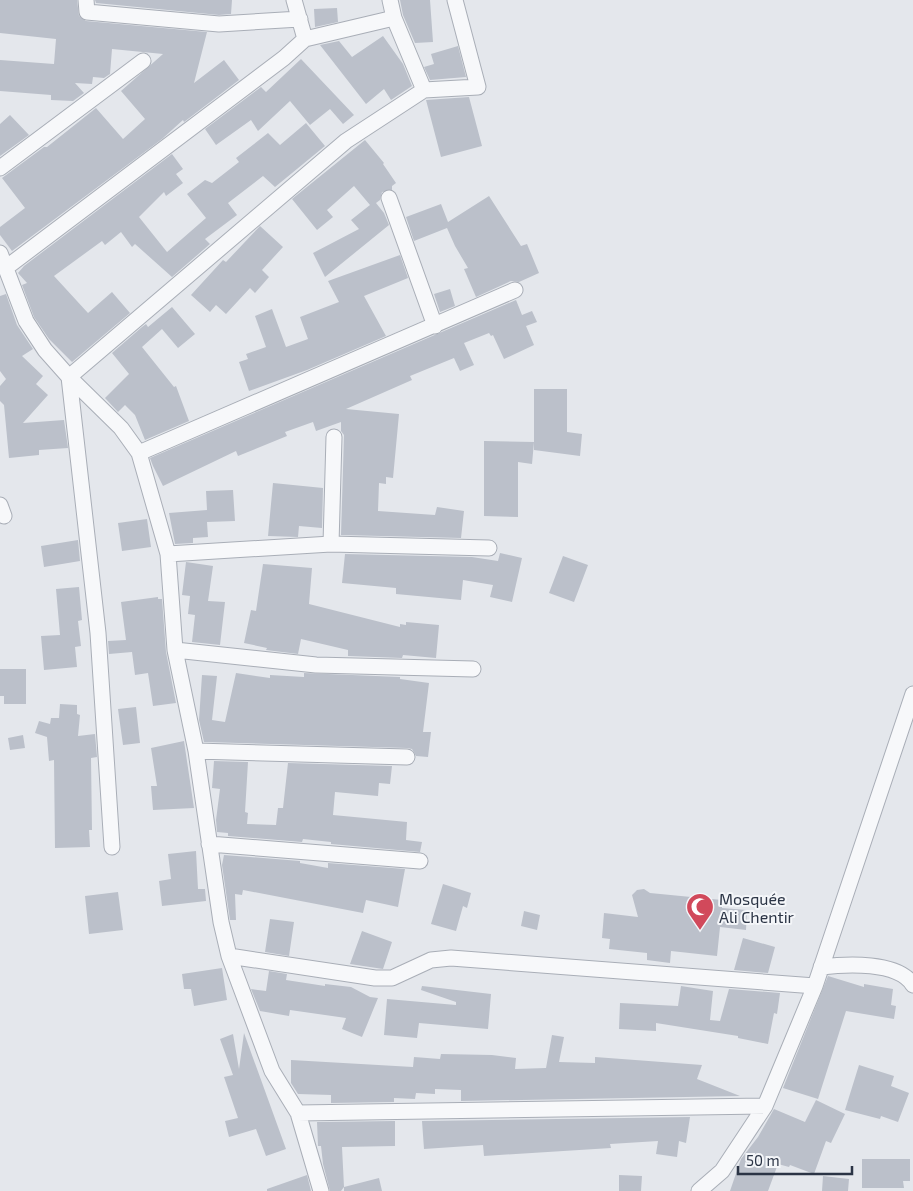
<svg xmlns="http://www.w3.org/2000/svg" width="913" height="1191" viewBox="0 0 913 1191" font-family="'Exo 2',sans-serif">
	<rect width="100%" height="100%" fill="#e4e7ec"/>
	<!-- building -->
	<path fill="#bbc0ca" d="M0 0H77L79 16 86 21 207 32 194 83 224 60 239 80 184 122 183 120 162 139 12 251 0 235V227L25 208 2 178 44 147H47L96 108 123 139 145 119 121 91 163 54 112 49 110 74 104 78 93 77 92 84 75 83 84 93 73 101 51 100V95L0 91V60L54 64 56 39 0 33Z
		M95 0H232L231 14 219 15 96 3Z
		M400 0H430L433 42 415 43 403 15Z
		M337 8 338 22 315 27 314 9Z
		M383 36 403 64 412 86 391 100 384 89 366 104 320 45 339 41 352 57Z
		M458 46 466 77 430 80 424 67 434 64 431 54Z
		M301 59 354 115 343 124 330 109 310 125 290 101 258 131 251 120 216 145 205 129 261 87 266 92Z
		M469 97 482 146 441 157 426 100Z
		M10 115 29 135 0 156V124Z
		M306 123 325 146 275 187 263 176 228 203 237 215 205 239 210 244 172 277 135 244 132 247 121 232 105 245 102 241 54 276 88 313 112 292 130 313 72 362 49 339 34 317 22 285 27 283 18 273 24 266 172 154 183 169 176 174 183 183 166 196 164 192 139 217 167 252 206 218 187 194 205 180 212 183 239 162 236 158 268 133 280 145Z
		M365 140 384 163 383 164 396 183 392 186V190L382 192 380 200 376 203 384 213 389 225 325 277 313 253 359 229 351 220 370 205 354 186 327 210 333 217 317 230 292 199Z
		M489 196 521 246 527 244 539 273 519 282 511 281 476 297 464 269 468 268 455 246 447 228 414 241 406 217 441 204 448 222Z
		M260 226 283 247 262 270 269 277 255 293 250 288 226 314 216 305 210 312 191 295 223 260 226 262Z
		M400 255 408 278 364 296 386 336 307 370 249 391 239 362 248 359 246 354 266 347 255 316 272 309 286 347 308 339 300 317 339 302 328 281Z
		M450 289 455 306 440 312 434 294Z
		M6 294 17 325 33 349 22 356 43 376 36 384 48 395 23 423 64 420 68 448 39 450V455L9 458 4 405 0 401V386L6 379 0 371V296Z
		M516 300 522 315 532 311 537 322 526 326 534 345 504 359 493 335 491 336 489 333 464 343 474 365 460 371 454 358 410 376 412 380 346 409 399 414 393 478 386 477V484L379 483 378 511 435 515 437 507 464 511 461 538 341 535 344 435 341 431V422L316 431 313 422 285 432 287 436 238 456 236 451 163 486 153 466 150 458Z
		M172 307 195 334 178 348 162 329 142 347 174 387 176 386 189 421 145 440 135 415 125 405 118 412 105 398 129 374 112 353 142 327 146 324 148 327Z
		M534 389H567V432L582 434 580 456 534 450Z
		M484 441 534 442 532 464 518 462V517L484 516Z
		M273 483 323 488 322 528 299 526 298 537 268 536Z
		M233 490 235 521 207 522 208 537 193 538V543L175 544 169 513 207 510 206 491Z
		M147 519 151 547 122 551 118 523Z
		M78 540 80 561 44 567 41 546Z
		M500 553 522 558 512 602 490 597 493 585 463 580 461 600 396 594V588L342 583 345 554 472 557 498 561Z
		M563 556 588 565 574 602 549 593Z
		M186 562 213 566 208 601 225 602 220 645 192 642 195 615 188 614 190 596 182 595Z
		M263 564 312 568 309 604 400 627V624L406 625V622L439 625 436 658 403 655 402 658 348 656V650L301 639 298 654 266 650 267 648 244 643 251 610 256 611Z
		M79 587 82 620 78 621 81 646 75 647 77 667 44 670 41 636 60 635 56 589Z
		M158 597V599H162L166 652 176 703 153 706 148 673 135 675 132 652 109 654 108 641 126 640 121 602Z
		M0 669H26V704H4V696H0Z
		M236 673 270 678V675L304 677V673L400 677V679L429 683 423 732H431L428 757 416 756 412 749 407 748 204 742 199 720 202 675 217 676 212 720 225 722Z
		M60 704 77 705V714L80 715 78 736 95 734 97 757 91 758 92 830H89L90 847 55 848 54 760 49 761 47 737 35 733 39 721 50 724 51 718H59Z
		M136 707 140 743 123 745 118 709Z
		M23 735 25 748 10 750 8 738Z
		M184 741 194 808 153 810 151 786H157L151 748Z
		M214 761 248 762 245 812 248 813 247 824 276 825 278 808H283L288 763 392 766 390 784 379 783 378 796 335 792 333 815 407 822 406 840 422 842 420 852 331 844V842L303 839 302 842 228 836V833L217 832 216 820 220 789 212 788Z
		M196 851 198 889H205L206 901 162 906 159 881 171 879 168 854Z
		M224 855 300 861V863L328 868V863L405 869 398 907 366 900 363 913 243 890 242 895 235 894 236 920H230L222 865Z
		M443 884 471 893 467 908 463 906 456 931 431 924Z
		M644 889 650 893 722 900V908L747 910 746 930 720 927 717 956 671 951 670 963 647 960V953L609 949 610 939 602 938 604 913 638 917 632 895 637 890Z
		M118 892 123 930 89 934 85 896Z
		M524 911 540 915 537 930 521 926Z
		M270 919 294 922 289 956 265 952Z
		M362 931 392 942 383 969 350 964Z
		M743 938 775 947 768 973 734 970Z
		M222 968 227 1000 194 1006 191 989H184L182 974Z
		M269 971 287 974 286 980 325 986V984L351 987 370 997 378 998 362 1037 342 1029 346 1018 290 1010 289 1016 260 1011 251 989 266 991Z
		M828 976 864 987V984L893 989 891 1005 896 1006 894 1019 846 1011 818 1099 783 1088Z
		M422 986 491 994 488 1029 419 1023 417 1038 384 1035 387 999 456 1005V1002L421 990Z
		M681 986 713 991 710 1020 720 1021 729 989 780 993 777 1014 774 1013 768 1044 738 1038V1036L656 1023V1031L619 1029 620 1003 678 1006Z
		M244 1033 286 1149 266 1156 256 1129 229 1137 225 1121 238 1118 224 1077 233 1075 220 1039 233 1034 239 1069Z
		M552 1035 564 1037 559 1062 595 1063V1057L702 1065 697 1079 740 1096 461 1101V1090L435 1089V1094L416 1093 415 1099 394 1098V1102L331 1103V1095L298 1094 291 1083V1060L413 1067 414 1057 440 1059 441 1054 492 1055 516 1058 515 1069 546 1068Z
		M859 1065 894 1076 891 1086 909 1093 898 1122 881 1116 880 1119 845 1110Z
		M816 1100 845 1114 831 1143 826 1141 814 1174 790 1165 789 1167 778 1164 768 1191H730L741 1159 758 1137 774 1109 805 1122Z
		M690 1117 686 1143 679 1141 677 1157 656 1154 658 1141 610 1144 611 1148 484 1156 483 1145 424 1149 422 1121Z
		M395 1121V1146L342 1147 344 1187 379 1178 382 1191H344V1187L341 1191H330L323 1164 321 1146H318L317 1122Z
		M862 1159H910V1181H903L904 1188H862Z
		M307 1175 311 1191H267V1189Z
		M619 1175 642 1176 641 1191H619Z
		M823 1176 849 1179 848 1191H822Z"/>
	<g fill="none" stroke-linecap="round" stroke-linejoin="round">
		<defs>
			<path id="minor" d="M86 0 87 12 219 24 300 19
				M390 0 394 18
				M424 90 478 87 455 0
				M0 168 143 61
				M389 198 435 326
				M0 253 26 321 45 350 69 377 121 428 139 453 168 554 175 650 196 751 221 922 229 956 272 1071 298 1113 321 1191
				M7 267 284 58 305 39 294 0
				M139 453 515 290
				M0 505 4 516
				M331 544 334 437
				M168 554 331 544 489 548
				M175 650 316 665 473 669
				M196 751 407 757
				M209 844 420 861
				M112 847 98 633 69 377 346 141 424 90 394 18 305 39
				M229 956 375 978H392L431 960 451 958 815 986
				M821 967C846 964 898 961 913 985
				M298 1113 765 1106
				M699 1191 722 1171 765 1106 815 986 913 694"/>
		</defs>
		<!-- minor casing -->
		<use href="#minor" stroke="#a9aeb7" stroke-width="17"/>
		<!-- minor -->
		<use href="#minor" stroke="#f7f8fa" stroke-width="15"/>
	</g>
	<!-- icons -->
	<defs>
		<symbol id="mosque-pin" viewBox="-11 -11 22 30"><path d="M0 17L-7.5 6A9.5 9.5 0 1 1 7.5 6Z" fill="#d1495b" stroke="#f4f6f9"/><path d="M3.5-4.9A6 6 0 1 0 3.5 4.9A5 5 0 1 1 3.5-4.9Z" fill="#fff"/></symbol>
	</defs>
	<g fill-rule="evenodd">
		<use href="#mosque-pin" x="684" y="891" width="32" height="43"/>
	</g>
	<g text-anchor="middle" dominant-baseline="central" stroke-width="4" stroke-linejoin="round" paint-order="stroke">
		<!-- poi labels -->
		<g font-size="16" fill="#2b3445" stroke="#f4f6f9" text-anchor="start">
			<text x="719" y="898">Mosquée<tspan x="719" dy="18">Ali Chentir</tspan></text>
		</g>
	</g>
	<!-- scale -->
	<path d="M738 1166v8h114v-8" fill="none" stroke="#2b3445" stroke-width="2.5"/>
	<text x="746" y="1166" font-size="15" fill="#2b3445" stroke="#f4f6f9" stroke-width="4" paint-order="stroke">50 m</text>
</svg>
